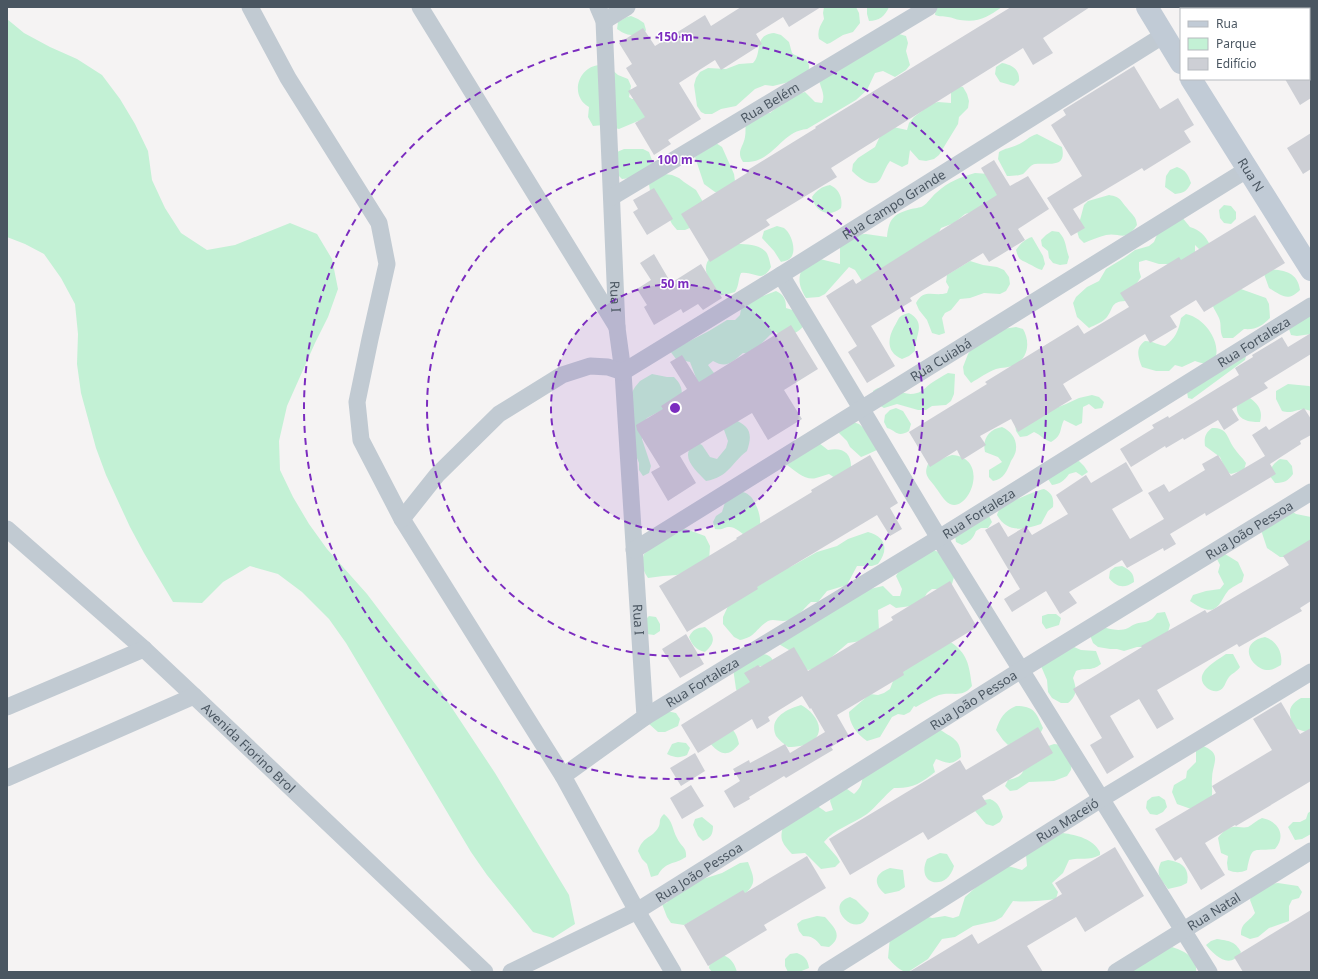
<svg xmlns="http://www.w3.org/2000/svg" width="1318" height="979" viewBox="0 0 1318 979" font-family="'Noto Sans',sans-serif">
	<rect width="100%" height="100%" fill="#f5f3f3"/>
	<!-- green -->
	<path fill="#c3f1d5" d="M824 7H856L859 13 860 23 853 32 843 35 830 43 827 44 819 39C817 31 820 26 824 19L823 13Z
		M867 7H889C885 16 879 21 869 21L867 14Z
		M936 7H1002C987 17 979 23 960 20 956 20 952 17 948 17 943 16 940 17 935 15Z
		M631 16 638 19 644 23 646 30 644 34C632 36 627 36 617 29L618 22 627 17Z
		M7 19 24 33 50 47 77 59 102 75 120 99 135 124 148 151 152 180 165 208 181 233 207 250 235 245 290 223 317 234 332 259 338 289 328 317 315 343 287 406 279 441 280 470 293 497 309 524 327 549 367 594 442 693 495 773 569 895 575 924 553 938 533 932 487 875 471 852 346 643 329 619 302 592 278 574 250 566 223 582 202 603 173 602 144 553 130 527 106 475 96 448 81 393 77 364 78 334 75 304 61 278 44 254 25 244 7 237Z
		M774 33 781 35 789 42 792 53C799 59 813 57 808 72L789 82 773 86 765 85 755 89 736 106 721 109 712 114H705L701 112 697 106 694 85 696 78 700 72 708 68 726 69 739 64 753 63C763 53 753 35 774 33Z
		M899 34 906 36 908 43 906 51 910 65 906 70 895 77 883 71 875 73 867 90 856 100 807 129C784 131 776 155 755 161 752 162 746 162 743 162 736 151 743 148 745 137 746 132 745 127 746 123L755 114 770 113 775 109 782 105 792 96 805 92 815 102 822 103C826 94 820 88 819 79Z
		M1002 63C1013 65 1020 70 1019 81L1014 86 1000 82 995 74 996 67Z
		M600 65 610 68 618 75 628 79 631 86 629 97 632 99H643L649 120 638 121 619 129 603 125 593 126 588 117 589 107C569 96 578 66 600 65Z
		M956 85 963 87 967 94 969 101 968 108 959 117 958 124 939 155 934 159 926 161 919 160 910 150 908 164 902 167 890 161C886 166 884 172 881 178 874 191 858 177 852 171L853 164 858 158 875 147 881 134 893 127 907 130 909 123 914 117 931 104 938 102 951 103V90Z
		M1037 134 1062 147C1067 170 1048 162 1035 164 1030 165 1027 171 1023 174 1018 176 1012 176 1007 176L998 159 999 152C1005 148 1011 148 1017 145 1025 142 1029 136 1037 134Z
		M716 143 722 147 734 174 735 181 722 193 715 192 704 184 695 157Z
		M624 149H643L649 152 653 163 642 177 622 179 619 176 617 152Z
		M1177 167C1186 170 1188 175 1191 183 1187 191 1184 193 1175 194L1165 187 1166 176 1170 170Z
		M975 173 989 174 1001 195 993 206 965 214 954 223 941 228 938 234 862 281 855 270 849 267 825 294 819 297 806 298C800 288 797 280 802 269L820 259 840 264V243L851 235 866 234 887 237C889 219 893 214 911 209 914 208 920 208 923 206 928 203 932 196 936 193 949 181 959 178 975 173Z
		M665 174 672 175 679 178 684 182 696 190 703 202 692 227 685 230H677L672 224 666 212 650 191 649 184Z
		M830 185C839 189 843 198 841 208 829 218 815 212 812 197 817 190 821 187 830 185Z
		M1109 195C1121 197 1120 200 1127 208 1133 216 1136 216 1137 225 1125 243 1120 232 1106 235 1098 237 1091 240 1084 243L1079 238 1077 231 1084 205 1088 201Z
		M1224 205 1231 206 1236 212V219L1231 224 1224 223 1220 218 1219 210Z
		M1181 216 1190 227C1200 230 1205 235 1210 245L1203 253 1195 245V252L1180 264H1159L1146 260 1139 262V270L1141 277 1125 301C1110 302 1114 308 1107 317 1103 322 1095 325 1089 328L1077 317 1073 303 1076 297 1087 287 1099 281 1106 269 1124 258 1135 250 1149 246 1154 242 1159 230Z
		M777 226C779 227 782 227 784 228 791 233 796 248 792 256 790 260 785 261 781 262L774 251 762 238 764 231Z
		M1052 231 1059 232C1067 241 1065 247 1069 257L1067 264 1060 265 1053 263 1049 258 1048 251 1042 246 1041 240 1046 235Z
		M1032 237 1043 256 1045 264 1042 270C1035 268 1034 266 1029 264 1020 259 1019 261 1016 250 1021 243 1025 239 1032 237Z
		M732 244C742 244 758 243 766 252 769 256 770 263 771 267 762 284 754 271 741 273 738 280 739 286 735 292L728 294 721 295C711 285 698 268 712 256 718 251 725 247 732 244Z
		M970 261 983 265 997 267 1004 270 1009 277 1010 284 1006 291 1000 294 984 293 970 298 960 299 951 310 945 313 942 318 945 333 939 335 932 333 927 320 919 310 916 303C924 288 934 297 947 293L949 287 946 282 947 275Z
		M1268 269C1284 270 1298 272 1300 290 1288 302 1282 296 1269 288L1264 274Z
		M1238 288 1266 298 1269 304 1270 318C1262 326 1256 330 1244 329L1233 338H1223C1219 330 1222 325 1219 318 1216 311 1212 307 1211 299Z
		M776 291C784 295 786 299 786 308L796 311 807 323C797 333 790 339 775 332L770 335 751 354 743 353C732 362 727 369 713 361L708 365 717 377 698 383 690 362 676 359 670 351 709 331 727 320H735L740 315 741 309 756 295 763 296Z
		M909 313C927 323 915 335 915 351L909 356 902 359C887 353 887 340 894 327 900 318 897 316 909 313Z
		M1311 313V334L1297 336 1291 335 1289 329Z
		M1186 314C1219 322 1230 375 1195 361L1182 367 1175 365 1169 371H1156L1142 367C1138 357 1135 348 1145 341 1153 341 1158 345 1165 346 1175 339 1179 330 1181 318Z
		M1016 327 1023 329C1030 341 1029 357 1015 365 1009 368 1002 367 996 369 988 372 979 378 971 383L964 374 963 367 968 354 973 347 1003 329Z
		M1246 356 1245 360 1192 399 1188 398 1187 392Z
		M948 373 955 374 954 394 951 401 946 405 932 406 926 410H918L897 404 884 408C877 404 873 400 873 391 887 380 900 398 917 393 922 392 926 387 930 384 936 380 942 376 948 373Z
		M652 374 667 377H674C680 383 682 387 682 396L672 405 647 418 643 424 642 439 651 466 649 473 643 476 639 470V463L633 448 628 399 635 387 640 381Z
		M1288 384 1309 386 1311 387V411C1297 406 1295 415 1282 411L1276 399V391Z
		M1092 395 1099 397 1104 402 1102 408 1095 409 1089 404 1083 407 1082 423 1076 426 1064 420C1059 430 1063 435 1051 442 1044 440 1041 435 1034 432L1027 436 1020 437 1016 431 1015 424 1066 404 1079 398Z
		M1250 398C1259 405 1263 411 1260 422 1247 422 1235 419 1237 404Z
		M896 408 903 411 911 424 909 431C897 438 897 431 887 428L884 422 885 415 890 410Z
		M733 419C750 426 753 433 747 451 731 463 729 477 706 481 699 473 684 462 689 450 691 447 694 444 696 442L702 445 710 457 717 459 726 448 728 441 723 427Z
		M853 422 859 424 874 437 879 449 866 455 861 457 850 447 847 441 837 431Z
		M1002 427C1011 431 1017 439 1016 449 1016 453 1013 458 1011 461 1007 471 1004 479 993 481L989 477V470L1002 462 998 457 985 452C982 439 989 429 1002 427Z
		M1212 428C1228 428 1226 436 1234 448 1237 453 1242 457 1246 463L1244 470 1231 474 1226 471 1220 457 1205 446C1204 438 1205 433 1212 428Z
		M819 443 828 450C843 447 852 453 851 469L835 478 829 474C824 475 821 477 816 478 806 481 795 471 787 465Z
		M952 455C991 458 969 513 950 504 944 501 940 493 936 488 929 478 923 476 928 464 937 462 944 457 952 455Z
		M1280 459 1287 460 1292 466 1293 474C1288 481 1284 483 1275 483L1269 475C1271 467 1273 464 1280 459Z
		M1079 461 1084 466 1088 472 1082 476 1076 472 1069 474C1064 481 1060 484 1052 485L1048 479 1072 462Z
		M1044 489C1052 493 1054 498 1053 507L1048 511 1041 524C1024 530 1007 533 997 515 997 515 999 509 1000 509 1006 503 1035 491 1044 489Z
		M738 491C743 492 746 492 750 496 756 501 763 520 759 527 757 531 750 534 746 536 741 533 735 526 728 527 722 528 724 530 715 529L713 522 716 516 722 512 726 499Z
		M1290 510 1296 514 1311 517V543L1288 557H1280L1267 548 1261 530Z
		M989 516 992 522 988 528H981L976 531C973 539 969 542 962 545L956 542 955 536Z
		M678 528 686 529 705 536 710 546 709 561 677 575 663 576 648 578C642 570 641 562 644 554Z
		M868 532C886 537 889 549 878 564L872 566H857L847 585 827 591 818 602H811C802 610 796 621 783 621 778 621 773 619 768 621 756 628 756 637 740 640L734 637 723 624V617L729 604 773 574 792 566 817 552 837 546 848 539Z
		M934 550 940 553 954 577 952 584 939 589H932L927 593 923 600 911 606 896 608 890 604 878 610 879 631 861 641 848 643 821 666 815 669 808 670 801 668 789 650 777 643 870 589 883 586 893 596H900L902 589 896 576 899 571Z
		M1225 554 1238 562 1244 575 1242 582C1238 584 1234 586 1230 589 1222 595 1220 614 1205 609 1200 608 1195 604 1190 601L1193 595 1206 591 1220 589 1224 584 1218 572 1220 565 1217 559Z
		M1122 566C1130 570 1134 573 1134 582 1124 589 1116 587 1109 578L1110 571 1115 567Z
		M1165 612 1170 625 1168 632 1151 647H1137L1124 651 1117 649H1110L1098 647 1093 643 1090 635 1100 626C1109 629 1119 632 1128 628 1130 627 1131 626 1133 625 1144 620 1149 625 1157 613Z
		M1048 614H1056L1061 618 1059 625 1046 629 1042 623V616Z
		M649 616 656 617 660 624V631L654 635 640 633 644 621Z
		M705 627C716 636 715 643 705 652 696 650 692 645 689 637 693 629 697 628 705 627Z
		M1265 637C1277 641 1283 653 1281 665 1277 667 1273 670 1269 670 1253 671 1235 643 1265 637Z
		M949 641C968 653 969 665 972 686 962 699 952 691 939 695 931 698 923 703 916 707L914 706 910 712 904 715 898 714 892 717 880 737 867 741C857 734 849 724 849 712L870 694 878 695 884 693 890 689 895 676Z
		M1074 647 1081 650 1096 651 1101 664C1091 672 1086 667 1076 671L1073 678C1077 689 1077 696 1068 703H1061L1052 698 1048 692 1047 680 1041 666Z
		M760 654C769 654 772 657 775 665L754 667 753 693 739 695 736 689 733 668Z
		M1226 654H1233L1240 667C1237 672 1232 673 1229 677 1225 682 1225 689 1218 691 1214 692 1210 690 1207 688 1191 674 1216 661 1226 654Z
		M1301 698H1311V730L1306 732 1294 728C1289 713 1286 707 1301 698Z
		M801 705C812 710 827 728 814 740 808 746 796 747 788 747 784 744 779 740 776 736 768 718 787 709 801 705Z
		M1016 706C1034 706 1036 712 1043 728L1040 734 1008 745 1003 740 996 730C1000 718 1004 711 1016 706Z
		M662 710 676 713 680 719 678 726 665 732H658L648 723Z
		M728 726C735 731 737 735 739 744 728 758 720 755 709 742Z
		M939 729C952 738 961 739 961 757 951 766 948 763 936 759L933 765 935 772C922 783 911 789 894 788 884 796 877 806 867 814 853 824 834 829 824 842L837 857 840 862 835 867 821 869 805 853 792 854C783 844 779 840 783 827L816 805 826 812 833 810 830 801 834 791 843 786 854 794C861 788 862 783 863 774Z
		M678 742 686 743 690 748 687 755C680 758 675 758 667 754L672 744Z
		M1054 744 1062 745 1072 762 1071 770 1067 776 1054 781 1029 782 1017 790 1010 791 1005 786 1008 780C1026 776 1021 772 1029 759 1033 752 1047 746 1054 744Z
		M1201 745C1224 754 1212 762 1212 779 1211 787 1214 793 1210 801L1191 809 1177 804 1172 792 1174 785 1186 778 1187 771 1196 762V749Z
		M1159 796 1165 800 1167 807 1163 812 1157 815 1150 814 1146 808 1147 801 1152 797Z
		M990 799C999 803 1000 808 1003 817L1000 822 993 826 986 824 975 811 984 800Z
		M1311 811V834L1302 839 1295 840 1288 827 1293 822H1300L1306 819 1308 813Z
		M664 814C673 821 672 829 677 838 681 847 687 847 686 857 674 865 666 861 658 875L651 877 647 864 642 859 638 851C643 836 651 839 658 828 662 822 657 821 664 814Z
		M702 817 713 826C713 834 711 838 703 841L698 836 693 825 695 819Z
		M1262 818C1278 821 1287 835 1275 849 1253 852 1252 844 1247 870 1240 873 1235 873 1228 870L1227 863 1228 856 1221 853 1218 838C1223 831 1229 826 1238 827 1241 827 1244 828 1248 827 1252 825 1257 820 1262 818Z
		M1063 833C1077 835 1093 839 1100 852V855C1089 861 1080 857 1069 860L1063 873 1052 883 1058 892 1056 899C1041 901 1027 902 1013 901L1002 917 995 921 973 926 955 937 942 939 928 959 908 972C901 972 893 964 888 958L890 937 925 916 932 918 945 916 953 918 959 916 965 897 975 888 1008 866 1022 870 1027 866 1026 855 1056 834Z
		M940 853 947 854 954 866C947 892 915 885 927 859Z
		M1168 860C1182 862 1190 868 1187 883L1181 886 1168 889C1161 879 1155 875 1161 862Z
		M748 862C754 878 758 884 742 896L684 925 671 923 667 917 662 904 667 903 669 897 703 879 722 873 740 863Z
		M890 868 903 870 905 887 899 891 885 894C872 883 875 873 890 868Z
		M1278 883 1298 886 1302 892 1299 898 1292 900 1289 906V921L1269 928 1258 937 1250 939 1241 935C1241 922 1248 923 1255 913L1250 900 1252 894 1270 884Z
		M850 897 856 900 869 913C860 943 821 906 850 897Z
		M817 916 825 917C834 927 844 936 829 947L821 946C816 939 812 936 803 936L799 931 797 924 802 920Z
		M1217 939C1229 941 1235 941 1241 952 1230 970 1215 956 1206 945L1211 941Z
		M1172 947C1184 951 1198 957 1196 972H1121Z
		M797 953C805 956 808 960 809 968L799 972H788L785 966V959L790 954Z
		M723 955C732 959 734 963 737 972H712L709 968 710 961Z"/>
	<!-- building -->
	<path fill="#cdcfd5" d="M741 7H821L789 27 783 17 756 34 762 44 721 70 715 60 679 83 701 119 668 140 671 144 654 155 635 123 645 117 628 91 637 86 626 68 632 64 619 43 643 28 655 46 705 15 711 26Z
		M1011 7H1090L1043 38 1053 53 1033 65 1023 48 831 168 837 177 766 220 770 225 710 262 681 214 747 173 746 171 816 128 815 127Z
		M1134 66 1160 109 1178 98 1194 125 1184 131 1191 142 1144 171 1142 168 1073 209 1085 228 1071 236 1047 198 1082 176 1051 125 1066 115 1063 110Z
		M1285 79H1311V98L1300 105Z
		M1311 133V169L1303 174 1287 148Z
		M994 160 1010 186 1028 176 1049 209 1018 229 1025 240 989 262 983 253 910 298 912 301 871 326 895 366 867 383 848 352 857 346 826 296 853 279 856 284 997 195 981 168Z
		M654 188 673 219 647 235 633 212 638 209 633 200Z
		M1255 215 1285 263 1204 312 1196 300 1170 316 1177 327 1150 343 1145 334 1063 384 1072 399 1018 432 1011 419 980 436 986 445 962 460 957 450 930 467 909 432 987 384 985 382 1078 325 1084 334 1129 307 1120 293 1179 257 1181 260Z
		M654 254 671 283 701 264 722 298 703 310 698 304 683 313 681 309 654 325 644 307 647 305 637 289 651 280 640 263Z
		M791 325 818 369 784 390 802 419 768 440 752 413 680 456 696 483 668 501 651 472 660 467 637 430 636 425 663 409 661 406 687 389 670 362 682 355 699 382Z
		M1311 333V354L1264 383 1268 388 1232 409 1239 420 1224 430 1218 420 1184 440 1183 438 1166 448 1165 446 1131 467 1120 449 1154 428 1152 425 1168 416 1169 418 1239 375 1235 368 1253 357 1252 355 1282 337 1288 347Z
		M1304 408 1311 419V435L1300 441 1301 444 1270 464 1276 474 1206 516 1205 513 1170 534 1176 544 1164 551 1163 548 1127 568 1122 560 1069 592 1077 603 1060 614 1046 591 1012 612 1004 599 1020 589 985 530 999 522 1008 537 1026 526 1032 535 1068 514 1056 495 1086 475 1091 483 1126 462 1143 491 1112 509 1130 539 1164 519 1148 493 1164 484 1169 492 1205 470 1202 464 1218 455 1231 476 1265 456 1252 435 1266 426 1269 430Z
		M870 455 898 503 890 508 902 529 890 536 877 515 757 587 758 589 687 632 659 586 737 539 736 538 812 492 811 490Z
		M1311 539V601L1300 608 1302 611 1239 647 1237 644 1157 690 1174 719 1157 729 1139 699 1110 716 1134 757 1107 774 1090 745 1102 738 1073 689 1142 647 1141 646 1205 610 1207 613 1289 565 1283 556Z
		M950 581 977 627 903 672 904 675 837 715 849 736 831 747 833 750 816 760 786 778 784 776 749 797 750 799 734 808 724 791 740 781 733 769 749 760 750 763 785 744 790 753 825 732 811 708 810 709 802 696 768 717 770 721 757 729 752 719 698 753 681 725 750 682 744 673 758 665 760 667 794 647 808 671 893 620 891 617Z
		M686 634 704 664 680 678 662 649Z
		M1281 702 1300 734 1311 728V781L1236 826 1235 825 1205 843 1225 875 1201 890 1181 857 1175 861 1155 829 1216 793 1212 786 1272 750 1253 719Z
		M1038 727 1053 753 982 796 987 804 928 840 923 832 850 875 829 839 960 760 966 770Z
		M695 753 705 771 681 786 670 768Z
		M691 785 704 806 682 819 670 798Z
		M1115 847 1144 896 1085 932 1076 917 1027 946 1043 972H909L972 934 978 944 1062 894 1055 883Z
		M807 856 826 888 764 925 767 930 708 966 684 925 743 890 745 893Z
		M1311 910V972H1243L1234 957Z"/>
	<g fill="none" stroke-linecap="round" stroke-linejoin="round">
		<!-- street -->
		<g stroke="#c1cad2" stroke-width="17">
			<path d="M250 7 288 78 379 223 387 264 370 339 357 402 361 440 402 519 563 776"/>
			<path d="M420 7 617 327"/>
			<path id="s1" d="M598 7 604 21 617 328 623 372 645 717 563 776 637 911 673 972"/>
			<path d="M604 21 627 7"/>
			<path id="s2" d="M612 197 929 7"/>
			<path d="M781 275 939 538 1209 972"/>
			<path id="s3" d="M402 519 437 475 499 414 562 375 590 366 608 367 623 372 781 275 1164 35"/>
			<path id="s4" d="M7 529 144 649 194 696 485 972"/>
			<path id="s5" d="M634 550 1248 169"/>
			<path d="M7 707 144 649"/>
			<path id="s6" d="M645 717 939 538 1311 306"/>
			<path d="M7 778 194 696"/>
			<path id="s7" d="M511 972 637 911 1021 670 1311 492"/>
			<path id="s8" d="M826 972 1101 799 1311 672"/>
			<path id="s9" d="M1116 972 1311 851"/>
		</g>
		<!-- secondary -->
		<g stroke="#c1cbd6" stroke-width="22">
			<path d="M1147 7 1181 63"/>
			<path id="s10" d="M1191 79 1311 270"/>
		</g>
	</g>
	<!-- distance rings -->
	<circle cx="675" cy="408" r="124" fill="#7b2cbf" fill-opacity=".12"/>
	<g fill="none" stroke="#7b2cbf" stroke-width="2" stroke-dasharray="7 5">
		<circle cx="675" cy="408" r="124"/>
		<circle cx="675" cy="408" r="248"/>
		<circle cx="675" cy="408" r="371"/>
	</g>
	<g text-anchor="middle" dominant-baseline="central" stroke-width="3" stroke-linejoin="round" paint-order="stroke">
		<!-- street labels -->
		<g font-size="13" fill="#4a5661" stroke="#fff">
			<text stroke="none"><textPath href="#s2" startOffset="184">Rua Belém</textPath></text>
			<text stroke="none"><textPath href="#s10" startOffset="113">Rua N</textPath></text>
			<text stroke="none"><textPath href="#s3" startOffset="599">Rua Campo Grande</textPath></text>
			<text stroke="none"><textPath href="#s1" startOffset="291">Rua I</textPath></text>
			<text stroke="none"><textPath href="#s6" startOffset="715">Rua Fortaleza</textPath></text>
			<text stroke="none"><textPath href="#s5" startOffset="361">Rua Cuiabá</textPath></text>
			<text stroke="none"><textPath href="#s6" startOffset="391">Rua Fortaleza</textPath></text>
			<text stroke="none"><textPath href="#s7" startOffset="861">Rua João Pessoa</textPath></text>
			<text stroke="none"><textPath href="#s1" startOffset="615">Rua I</textPath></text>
			<text stroke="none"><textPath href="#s6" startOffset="67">Rua Fortaleza</textPath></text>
			<text stroke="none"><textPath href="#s7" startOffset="537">Rua João Pessoa</textPath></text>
			<text stroke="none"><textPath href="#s4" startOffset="326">Avenida Fiorino Brol</textPath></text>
			<text stroke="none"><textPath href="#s8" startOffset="285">Rua Maceió</textPath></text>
			<text stroke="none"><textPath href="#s7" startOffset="213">Rua João Pessoa</textPath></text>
			<text stroke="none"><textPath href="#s9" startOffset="115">Rua Natal</textPath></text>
		</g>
	</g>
	<circle cx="675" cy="408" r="6" fill="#7b2cbf" stroke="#fff" stroke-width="2"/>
	<g font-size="12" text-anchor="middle" font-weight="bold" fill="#7b2cbf" stroke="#fff" stroke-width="3" stroke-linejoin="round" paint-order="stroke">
		<text x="675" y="41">150 m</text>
		<text x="675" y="164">100 m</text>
		<text x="675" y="288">50 m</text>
	</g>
	<!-- border -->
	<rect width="1318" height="979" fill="none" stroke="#4a5661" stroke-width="16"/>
	<!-- legend -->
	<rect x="1180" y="8" width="130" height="72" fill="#ffffff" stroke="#b7bbc0"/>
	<rect x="1188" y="21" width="20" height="6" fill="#c1cbd6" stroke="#b7bbc0"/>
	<text x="1216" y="28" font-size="12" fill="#4a5661">Rua</text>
	<rect x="1188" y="38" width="20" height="12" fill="#c3f1d5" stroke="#b7bbc0"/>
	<text x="1216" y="48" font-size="12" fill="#4a5661">Parque</text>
	<rect x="1188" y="58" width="20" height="12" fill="#cdcfd5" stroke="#b7bbc0"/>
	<text x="1216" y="68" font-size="12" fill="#4a5661">Edifício</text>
</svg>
